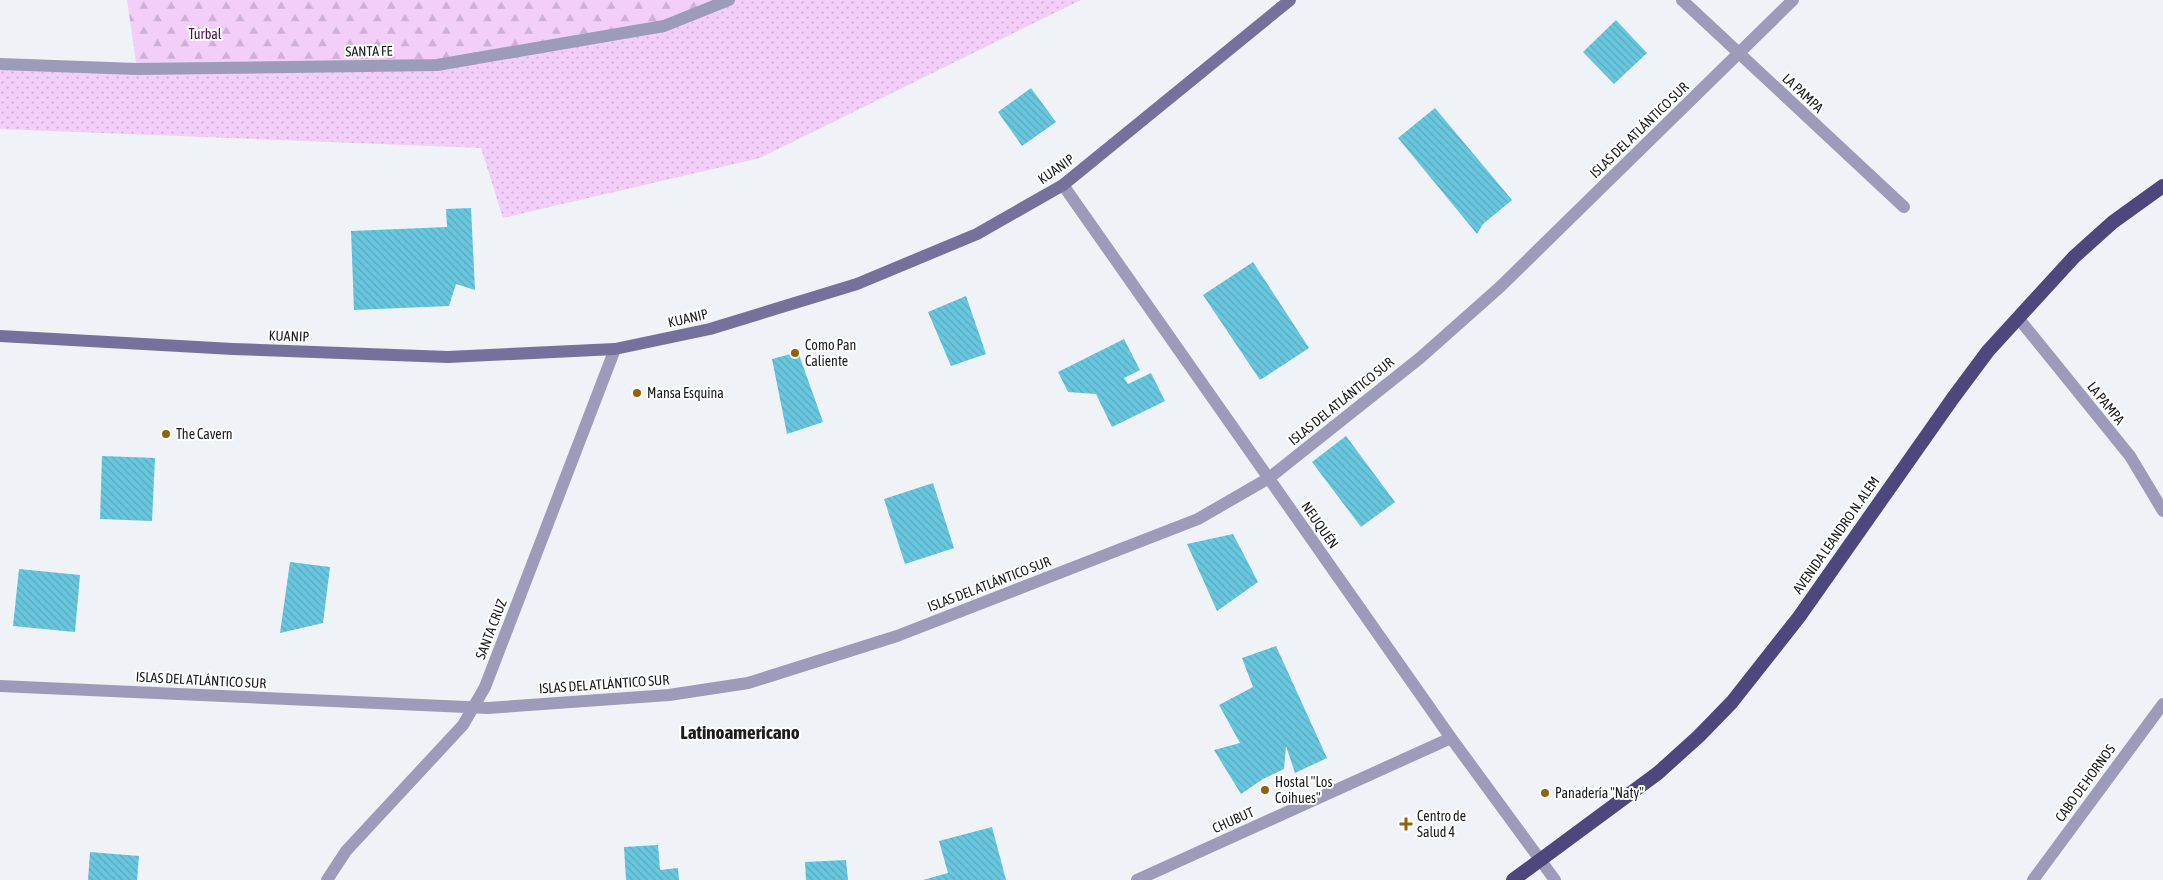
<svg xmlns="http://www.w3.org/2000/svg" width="2163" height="880" viewBox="0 0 2163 880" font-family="'Asap Condensed',sans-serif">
	<defs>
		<pattern id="grass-dots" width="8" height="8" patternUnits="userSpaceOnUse" patternTransform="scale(1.25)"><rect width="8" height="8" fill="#f2cef9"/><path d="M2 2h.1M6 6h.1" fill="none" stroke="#cfb0d5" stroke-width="1.8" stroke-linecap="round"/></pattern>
		<pattern id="forest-firs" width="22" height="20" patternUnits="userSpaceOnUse" patternTransform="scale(1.25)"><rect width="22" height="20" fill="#f2cef9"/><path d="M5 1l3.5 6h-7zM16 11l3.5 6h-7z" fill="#cfb0d5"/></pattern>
		<pattern id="building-back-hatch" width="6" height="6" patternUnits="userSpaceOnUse" patternTransform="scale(1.25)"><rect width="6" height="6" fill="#68c7de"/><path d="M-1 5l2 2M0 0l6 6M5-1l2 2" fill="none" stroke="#5aaabe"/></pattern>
	</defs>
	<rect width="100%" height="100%" fill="#eff3f7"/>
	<!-- grass -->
	<path fill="url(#grass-dots)" d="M729 0H1081L760 158 503 218 481 148 0 129V69H137Z"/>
	<!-- forest -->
	<path fill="url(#forest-firs)" d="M127 0H729L664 26 437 65 137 69Z"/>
	<!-- building -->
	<path fill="url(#building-back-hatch)" d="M1616 20 1647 53 1614 84 1583 52Z
		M1031 88 1056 122 1022 146 998 112Z
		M1435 108 1512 200 1483 224 1477 234 1398 138Z
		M471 208 475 290 456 284 449 306 354 310 351 231 447 227 446 209Z
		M1253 262 1309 348 1260 380 1203 295Z
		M966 296 986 354 951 366 928 312Z
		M1124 339 1140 370 1124 378 1128 384 1151 373 1165 401 1112 427 1096 394 1068 392 1058 372Z
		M798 352 823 422 787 434 772 359Z
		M1346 436 1395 502 1361 527 1312 462Z
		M102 456 155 458 152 521 100 519Z
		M933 483 954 548 905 564 884 499Z
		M1233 534 1258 582 1217 611 1187 544Z
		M290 562 330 567 323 623 280 633Z
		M19 569 80 575 75 632 13 626Z
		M1276 646 1327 758 1295 773 1286 746 1284 769 1263 779 1241 794 1214 750 1240 743 1219 705 1253 687 1242 658Z
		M992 827 1006 880H923L948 873 939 841Z
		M658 845 660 870 678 868 679 880H626L624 847Z
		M90 852 139 856 137 880H88Z
		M846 860 848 880H806L805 862Z"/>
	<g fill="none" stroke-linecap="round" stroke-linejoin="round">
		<!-- pedestrian -->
		<path stroke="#9c9cba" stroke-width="12" d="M0 64 137 69 437 65 664 26 729 0"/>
		<!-- minor -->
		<path stroke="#9c9cba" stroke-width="12" d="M1682 0 1904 207
			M1063 185 1451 738 1555 880
			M2019 319 2130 456 2163 511
			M0 686 488 708 669 695 748 683 897 636 1198 519 1269 478 1420 358 1500 287 1793 0
			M327 880 346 851 463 725 485 687 615 349
			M1137 880 1451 738
			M2033 880 2163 704"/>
		<!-- secondary -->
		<path stroke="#74729d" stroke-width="12" d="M0 336 233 349 448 357 615 349 710 329 857 284 977 234 1063 185 1290 0"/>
		<!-- trunk -->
		<path stroke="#4c487e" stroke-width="14" d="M1513 880 1658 773 1699 736 1732 702 1799 617 1953 398 1988 351 2074 257 2113 222 2163 186"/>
	</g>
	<!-- markers -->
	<g fill="#8f630b" stroke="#fff" stroke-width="2">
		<circle cx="795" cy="353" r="5"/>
		<circle cx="637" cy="393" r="5"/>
		<circle cx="166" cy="434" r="5"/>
		<circle cx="1265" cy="790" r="5"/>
		<circle cx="1545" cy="793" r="5"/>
		<path d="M1403.5 816.5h5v5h5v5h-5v5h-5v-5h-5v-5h5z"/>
	</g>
	<g text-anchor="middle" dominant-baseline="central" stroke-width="4" stroke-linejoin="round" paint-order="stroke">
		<!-- park labels -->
		<g font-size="14" fill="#4a0f55" stroke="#fff">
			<text x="205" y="34">Turbal</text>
		</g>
		<!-- street labels -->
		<g font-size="14" fill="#1b1c1e" stroke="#fff">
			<text transform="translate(369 51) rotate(-1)">SANTA FE</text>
			<text transform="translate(1803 93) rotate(43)">LA PAMPA</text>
			<text transform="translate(1639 130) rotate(-44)">ISLAS DEL ATLÁNTICO SUR</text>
			<text transform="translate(1056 169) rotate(-35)">KUANIP</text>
			<text transform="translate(688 318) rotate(-13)">KUANIP</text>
			<text transform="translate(289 336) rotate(2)">KUANIP</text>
			<text transform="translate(1341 401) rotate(-39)">ISLAS DEL ATLÁNTICO SUR</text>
			<text transform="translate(2106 403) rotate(51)">LA PAMPA</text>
			<text transform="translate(1320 525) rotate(55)">NEUQUÉN</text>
			<text transform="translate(1836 535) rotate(-55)">AVENIDA LEANDRO N. ALEM</text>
			<text transform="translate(989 584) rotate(-21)">ISLAS DEL ATLÁNTICO SUR</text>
			<text transform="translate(491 629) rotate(-69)">SANTA CRUZ</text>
			<text transform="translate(201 680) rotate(3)">ISLAS DEL ATLÁNTICO SUR</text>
			<text transform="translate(604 684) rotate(-4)">ISLAS DEL ATLÁNTICO SUR</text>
			<text transform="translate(2085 783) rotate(-54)">CABO DE HORNOS</text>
			<text transform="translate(1233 820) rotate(-24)">CHUBUT</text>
		</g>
		<!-- poi labels -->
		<g font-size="14" fill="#1b1c1e" stroke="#fff" text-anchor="start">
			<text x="805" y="345">Como Pan<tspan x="805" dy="16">Caliente</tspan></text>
			<text x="647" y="393">Mansa Esquina</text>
			<text x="176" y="434">The Cavern</text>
			<text x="1275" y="782">Hostal "Los<tspan x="1275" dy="16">Coihues"</tspan></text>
			<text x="1555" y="793">Panadería "Naty"</text>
			<text x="1417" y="816">Centro de<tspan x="1417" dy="16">Salud 4</tspan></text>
		</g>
		<!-- district labels -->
		<g font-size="19" font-weight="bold" fill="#1b1c1e" stroke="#fff">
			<text x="740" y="732">Latinoamericano</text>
		</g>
	</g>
</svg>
